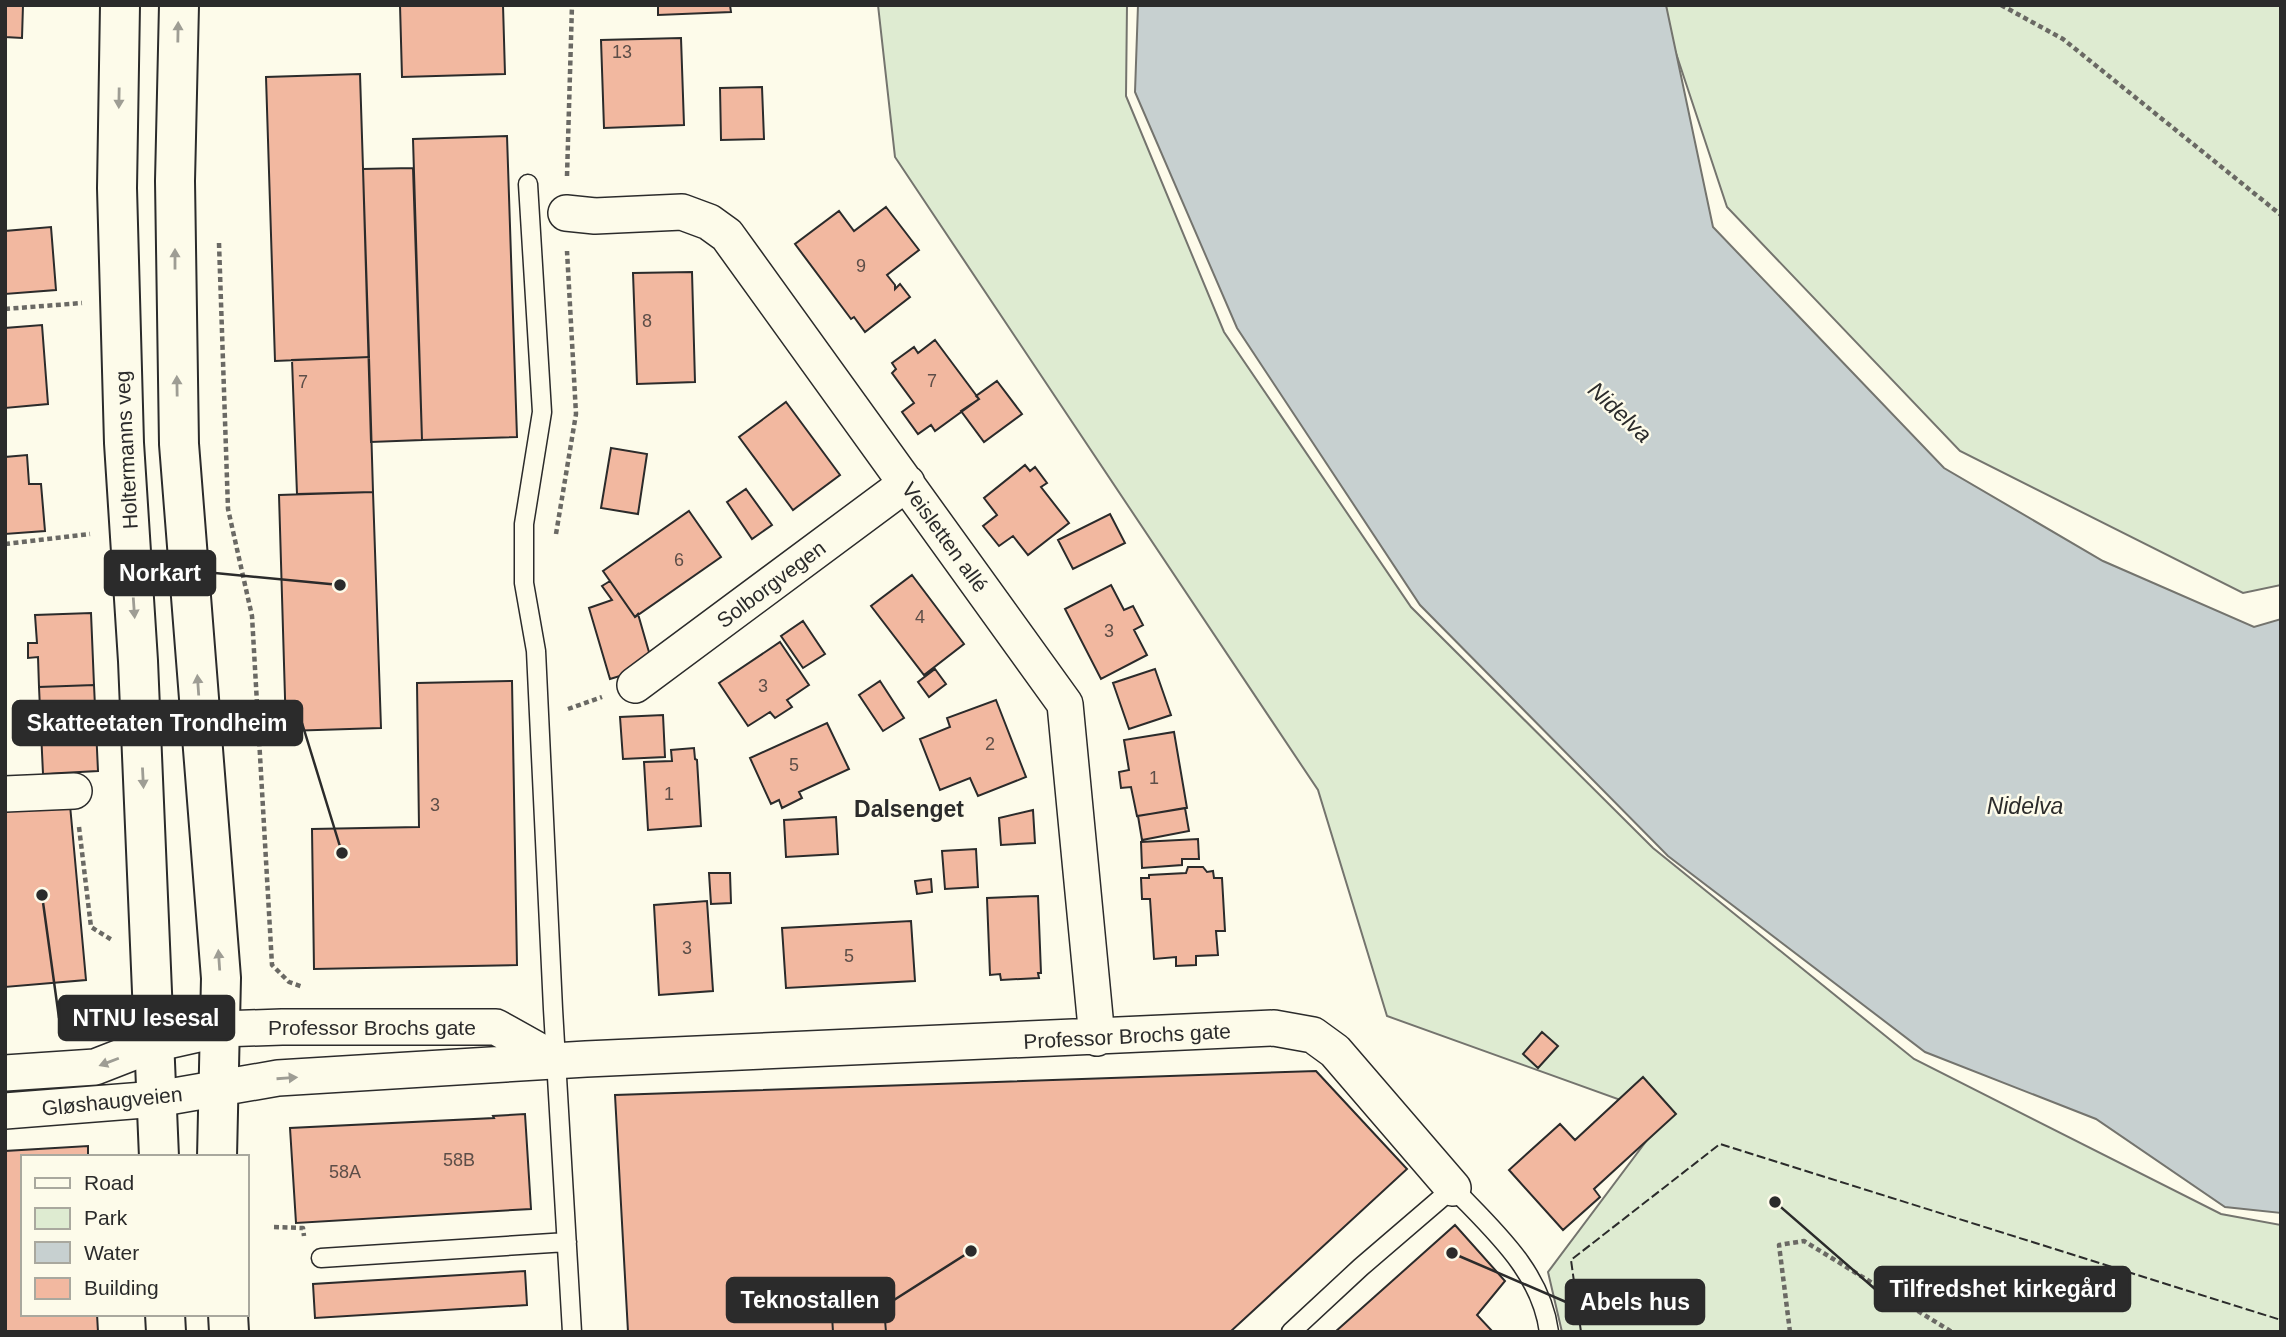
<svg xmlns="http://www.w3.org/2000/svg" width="2286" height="1337" viewBox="0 0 2286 1337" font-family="Helvetica,sans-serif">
	<rect width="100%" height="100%" fill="#fdfbea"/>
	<!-- green -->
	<path fill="#deebd1" stroke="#74746e" stroke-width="2" d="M878 5H1127L1126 96 1224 332 1411 607 1653 848 1914 1059 2221 1214 2281 1225V1332H1562L1548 1272 1665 1116 1387 1016 1318 790 895 157Z
		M1660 5H2281V585L2243 593 1960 451 1727 207Z"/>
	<!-- water -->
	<path fill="#c7d0d0" stroke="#74746e" stroke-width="2" d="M1138 5H1666L1713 227 1944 468 2103 561 2254 627 2281 619V1213L2225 1207 2096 1119 1925 1052 1668 856 1420 605 1237 328 1135 92Z"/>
	<!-- building -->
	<path fill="#f2b8a0" stroke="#2b2b2b" stroke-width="2" d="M5 5H23L22 38 5 37Z
		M400 5H503L505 74 402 77Z
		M658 5H730L731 12 658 15Z
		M681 38 684 125 604 128 601 40Z
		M360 74 369 357 275 361 266 77Z
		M762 87 764 139 721 140 720 88Z
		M507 136 517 437 422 440 413 139Z
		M413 168 422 440 371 442 363 169Z
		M886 207 919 250 887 275 895 285V289L900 284 910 297 865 332 854 317 851 319 795 244 839 211 854 231Z
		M51 227 56 290 5 294V231Z
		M692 272 695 382 637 384 633 273Z
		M42 325 48 404 5 408V328Z
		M935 340 979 399 935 431 931 425 918 434 902 412 914 403 892 373 896 369 892 363 914 347 918 353Z
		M369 357 373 492 297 494 292 360Z
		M997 381 1022 414 984 442 961 411 979 399 976 396Z
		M786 402 840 475 793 510 739 437Z
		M611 448 647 454 638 514 601 508Z
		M27 455 29 484H41L45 531 5 534V457Z
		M1025 465 1030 471 1035 467 1047 483 1041 487 1069 523 1028 555 1013 536 999 546 983 526 997 515 984 498Z
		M746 489 772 525 752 539 727 502Z
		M373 492 381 728 286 731 279 495Z
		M689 511 721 557 635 617 603 571Z
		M1110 514 1125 543 1073 569 1058 540Z
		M912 575 964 644 924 675 871 606Z
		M610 581 635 617 638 614 653 666 610 679 589 608 612 600 602 586Z
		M1111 585 1124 610 1133 606 1143 625 1134 630 1147 655 1101 679 1065 609Z
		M91 613 94 685 39 687 38 657 28 658V643H37L35 615Z
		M803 621 825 654 803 668 781 636Z
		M780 642 809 685 787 700 792 707 775 718 770 712 748 726 719 683Z
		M935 669 946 684 929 697 918 682Z
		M1155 669 1171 715 1129 729 1113 683Z
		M512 681 517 965 314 969 312 829 419 827 417 683Z
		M880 681 904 718 883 731 859 695Z
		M94 685 98 771 43 774 39 687Z
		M996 700 1026 777 978 796 970 778 940 790 920 739 950 727 947 718Z
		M663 715 665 757 623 759 620 717Z
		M827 723 849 769 799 792 802 798 782 808 779 800 771 804 750 758Z
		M1174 732 1187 808 1137 816 1131 787 1121 788 1119 772 1129 770 1124 740Z
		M694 748 695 759 697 760 701 826 648 830 644 762 672 761 671 750Z
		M70 805 86 980 5 987V811Z
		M1185 808 1189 831 1142 840 1138 816Z
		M1033 810 1035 843 1001 845 999 818Z
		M836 817 838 854 786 857 784 820Z
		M1198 839 1199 859H1182V865L1142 868 1141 842Z
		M976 849 978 887 945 889 942 851Z
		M1188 867H1203L1207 872 1213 871 1214 878H1222L1225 931H1216L1218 955 1196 956V965L1176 966V957L1154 959 1150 899H1142L1141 878H1149V875L1186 873Z
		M709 873H730L731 903 711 904Z
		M931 879 932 892 917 894 915 881Z
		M1038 896 1041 973H1038L1039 978 1001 980 1000 974 990 975 987 898Z
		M707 901 713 991 659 995 654 905Z
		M911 921 915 981 786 988 782 928Z
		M1542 1032 1558 1046 1538 1068 1523 1054Z
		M1316 1071 1407 1169 1230 1332H628L615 1095Z
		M1643 1077 1676 1114 1594 1189 1600 1197 1563 1230 1509 1170 1560 1124 1575 1140Z
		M525 1114 531 1209 296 1223 290 1128 494 1118 493 1116Z
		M88 1146V1157H23V1314H97L98 1332H5V1151Z
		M1455 1225 1505 1281 1477 1315 1493 1332H1335Z
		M525 1271 527 1305 315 1318 313 1284Z
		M883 1296 886 1332H833L831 1299Z"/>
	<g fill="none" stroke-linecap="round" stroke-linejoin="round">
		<defs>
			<path id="service" d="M528 184 542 412 524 524V583L536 651 553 1009 572 1332
				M321 1258 567 1242
				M1291 1332 1361 1267 1453 1188C1493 1230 1541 1271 1549 1332"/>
			<path id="minor" d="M566 213 595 216 682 212 709 222 727 235 1065 704 1097 1038
				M635 685 907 483
				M5 794 74 791
				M5 1073 95 1067 154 1044 221 1029 282 1027H496L557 1061
				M5 1111 157 1099 278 1078 586 1059 1274 1028 1313 1035 1335 1051 1453 1188"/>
			<path id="primary" d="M120 5 117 188 124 443 138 661 159 1157
				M179 5 175 181 179 444 221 978 217 1157
				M165 1314 166 1332
				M228 1314 229 1332"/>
		</defs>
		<!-- service casing -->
		<use href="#service" stroke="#2b2b2b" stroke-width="21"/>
		<!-- minor casing -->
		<use href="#minor" stroke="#2b2b2b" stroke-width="38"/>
		<!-- primary casing -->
		<use href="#primary" stroke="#2b2b2b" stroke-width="42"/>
		<!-- path -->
		<path stroke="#6a6964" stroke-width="4.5" stroke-dasharray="5 3.5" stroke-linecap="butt" d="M2001 5 2063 39 2281 215
			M567 176 572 5
			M219 243 228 509 252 616 272 965 289 982 303 987
			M5 309 82 303
			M556 534 576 414 567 251
			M5 544 90 534
			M568 709 602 697
			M79 827 91 927 112 940
			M274 1227 303 1228 304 1236
			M1790 1332 1779 1245 1804 1241 1952 1332"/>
		<!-- service -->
		<use href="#service" stroke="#fdfbea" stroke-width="18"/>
		<!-- minor -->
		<use href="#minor" stroke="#fdfbea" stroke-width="35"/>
		<!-- primary -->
		<use href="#primary" stroke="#fdfbea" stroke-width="38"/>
		<!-- fence -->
		<path stroke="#2b2b2b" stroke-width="2" stroke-dasharray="9 3.5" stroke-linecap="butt" d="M1581 1332 1571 1260 1720 1144 2281 1320"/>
	</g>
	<!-- one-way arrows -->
	<defs><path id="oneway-solid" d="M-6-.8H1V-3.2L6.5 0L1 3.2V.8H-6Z" transform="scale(1.75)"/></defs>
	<g fill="#9e9d94">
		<use href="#oneway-solid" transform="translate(178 32) rotate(-89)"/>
		<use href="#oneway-solid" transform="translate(119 98) rotate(91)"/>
		<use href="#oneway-solid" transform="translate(175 259) rotate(-90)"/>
		<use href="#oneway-solid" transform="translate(177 386) rotate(-91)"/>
		<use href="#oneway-solid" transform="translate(134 608) rotate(86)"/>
		<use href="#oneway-solid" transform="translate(198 685) rotate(-94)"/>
		<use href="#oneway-solid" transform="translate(143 778) rotate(87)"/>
		<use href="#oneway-solid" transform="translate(219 960) rotate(-94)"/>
		<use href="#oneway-solid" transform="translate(109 1062) rotate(159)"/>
		<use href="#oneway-solid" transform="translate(287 1078) rotate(-4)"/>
	</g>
	<g text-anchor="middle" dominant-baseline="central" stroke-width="5" stroke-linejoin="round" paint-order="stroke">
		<!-- number labels -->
		<g font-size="18" fill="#5d4e48">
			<text x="622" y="52">13</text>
			<text x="861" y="266">9</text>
			<text x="647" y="321">8</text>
			<text x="932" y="381">7</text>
			<text x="303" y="382">7</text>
			<text x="679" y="560">6</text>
			<text x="920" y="617">4</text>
			<text x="1109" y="631">3</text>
			<text x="763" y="686">3</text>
			<text x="990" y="744">2</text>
			<text x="794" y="765">5</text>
			<text x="1154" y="778">1</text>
			<text x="669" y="794">1</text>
			<text x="435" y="805">3</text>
			<text x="687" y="948">3</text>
			<text x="849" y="956">5</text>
			<text x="459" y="1160">58B</text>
			<text x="345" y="1172">58A</text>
		</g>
		<!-- street labels -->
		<g font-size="21" fill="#2b2b2b" stroke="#fdfbea">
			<text transform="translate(126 450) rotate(-93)">Holtermanns veg</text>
			<text transform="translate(945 537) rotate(54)">Veisletten allé</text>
			<text transform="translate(771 584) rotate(-37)">Solborgvegen</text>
			<text x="372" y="1027">Professor Brochs gate</text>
			<text transform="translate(1127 1036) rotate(-3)">Professor Brochs gate</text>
			<text transform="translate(112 1101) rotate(-6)">Gløshaugveien</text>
		</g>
		<!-- water labels -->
		<g font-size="23" font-style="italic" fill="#2b2b2b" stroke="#fdfbea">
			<text transform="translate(1620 412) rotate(43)">Nidelva</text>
			<text x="2025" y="806">Nidelva</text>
		</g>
		<!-- neighbourhood labels -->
		<g font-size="23" font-weight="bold" fill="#2b2b2b" stroke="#fdfbea">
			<text x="909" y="809">Dalsenget</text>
		</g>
	</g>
	<!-- callouts -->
	<path fill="none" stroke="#2b2b2b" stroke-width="2.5" d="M340 585L215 573M342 853L302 723M42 895L59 1018M1775 1202L1875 1289M971 1251L894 1300M1452 1253L1566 1302"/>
	<g fill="#2b2b2b" stroke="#fdfbea" stroke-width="2.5">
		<circle cx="340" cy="585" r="7"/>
		<circle cx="342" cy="853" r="7"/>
		<circle cx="42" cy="895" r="7"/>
		<circle cx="1775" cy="1202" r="7"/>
		<circle cx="971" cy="1251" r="7"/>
		<circle cx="1452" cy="1253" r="7"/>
	</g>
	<g fill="#2b2b2b" stroke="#2b2b2b" stroke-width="2.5">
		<rect x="105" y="551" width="110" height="44" rx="7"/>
		<rect x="13" y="701" width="289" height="44" rx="7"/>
		<rect x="59" y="996" width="175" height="44" rx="7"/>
		<rect x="1875" y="1267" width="255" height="44" rx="7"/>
		<rect x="727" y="1278" width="167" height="44" rx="7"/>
		<rect x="1566" y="1280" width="138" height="44" rx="7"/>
	</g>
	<g font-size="23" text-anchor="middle" font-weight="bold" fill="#fff">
		<text x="160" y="581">Norkart</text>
		<text x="157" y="731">Skatteetaten Trondheim</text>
		<text x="146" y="1026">NTNU lesesal</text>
		<text x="2003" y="1297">Tilfredshet kirkegård</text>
		<text x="810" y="1308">Teknostallen</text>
		<text x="1635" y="1310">Abels hus</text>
	</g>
	<!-- border -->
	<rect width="2286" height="1337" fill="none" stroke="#2b2b2b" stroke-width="14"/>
	<!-- legend -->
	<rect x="21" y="1155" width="228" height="161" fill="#fdfbea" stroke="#a9a89e" stroke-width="2"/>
	<rect x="35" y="1178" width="35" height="10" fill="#fdfbea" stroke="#a9a89e" stroke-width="2"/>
	<text x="84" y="1190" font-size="21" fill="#2b2b2b">Road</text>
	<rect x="35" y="1208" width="35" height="21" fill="#deebd1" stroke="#a9a89e" stroke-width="2"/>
	<text x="84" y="1225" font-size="21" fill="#2b2b2b">Park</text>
	<rect x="35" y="1242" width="35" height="21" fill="#c7d0d0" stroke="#a9a89e" stroke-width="2"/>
	<text x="84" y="1260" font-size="21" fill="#2b2b2b">Water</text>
	<rect x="35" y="1278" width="35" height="21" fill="#f2b8a0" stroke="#a9a89e" stroke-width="2"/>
	<text x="84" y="1295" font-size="21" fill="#2b2b2b">Building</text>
</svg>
